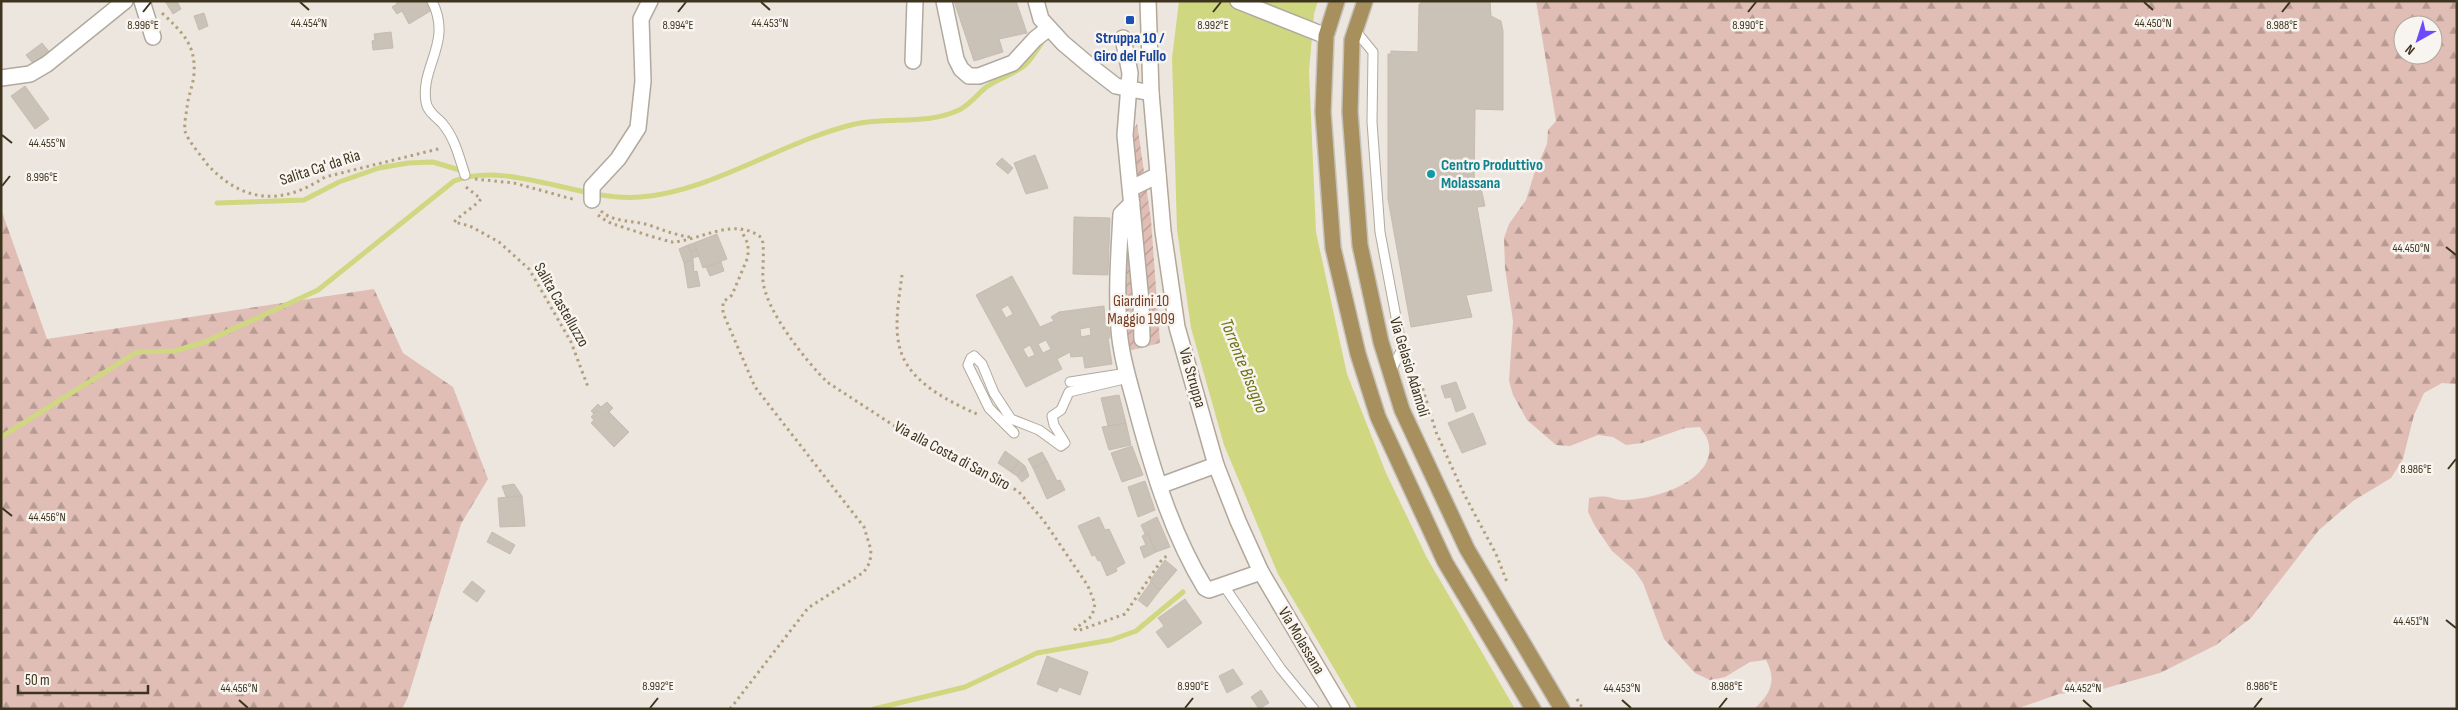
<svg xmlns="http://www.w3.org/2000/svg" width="2458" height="710" viewBox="0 0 2458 710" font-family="'Sofia Sans Condensed',sans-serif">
	<defs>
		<pattern id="forest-firs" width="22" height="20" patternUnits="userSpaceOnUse" patternTransform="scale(1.25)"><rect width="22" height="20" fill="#e0beb5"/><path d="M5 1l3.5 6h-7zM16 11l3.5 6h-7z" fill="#b79b93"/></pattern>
		<pattern id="garden-furrows" width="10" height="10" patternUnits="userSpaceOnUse" patternTransform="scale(1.25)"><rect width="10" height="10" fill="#e0beb5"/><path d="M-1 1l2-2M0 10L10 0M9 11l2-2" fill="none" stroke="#b79b93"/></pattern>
	</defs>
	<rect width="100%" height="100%" fill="#ece6df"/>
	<!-- forest -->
	<path fill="url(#forest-firs)" fill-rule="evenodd" d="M1536 1H2457V384L2442 383 2424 393 2414 415 2403 459 2391 478 2353 501 2319 530 2251 618 2216 645 2160 673 2099 690 2059 694 2016 709H1754C1771 694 1777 680 1766 660L1750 662 1725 677 1710 680 1695 673 1664 639 1643 583 1634 570 1612 551 1595 526 1588 512 1589 498C1595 497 1602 496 1608 497 1613 498 1618 500 1623 500 1653 500 1719 481 1708 441 1707 436 1702 431 1700 427L1685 428 1642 443 1626 445 1613 437 1598 435 1570 446 1556 445 1527 420 1513 395 1509 381 1513 321 1505 268 1504 238 1509 224 1526 200 1535 171 1547 144 1548 130 1556 121ZM2403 25H2433V55H2403Z
		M1 209 47 339 374 289 403 353 453 387 488 479 461 524 408 697 402 709H1Z"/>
	<!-- garden -->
	<path fill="url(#garden-furrows)" d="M1137 123 1151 220 1160 343 1124 352 1123 157Z"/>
	<!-- water -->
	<path fill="#cfd880" d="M1179 1H1318L1314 14 1309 71 1316 232 1347 374 1386 473 1427 558 1515 709H1358L1278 574 1224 445 1191 328 1177 230 1172 58Z"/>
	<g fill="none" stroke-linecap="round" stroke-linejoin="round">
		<!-- stream -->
		<path stroke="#cfd880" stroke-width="5" d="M217 203 304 200 339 182 379 168 408 163 433 162 463 171
			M1 437 137 352 175 351 207 341 318 290 454 181C509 160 581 202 640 197 711 192 783 141 855 124 891 116 924 126 959 110 969 105 977 95 985 88 997 79 1013 75 1025 65 1031 60 1036 51 1041 44
			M874 709 965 687 1037 653 1111 640 1136 631 1183 592"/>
	</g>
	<!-- building -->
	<path fill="#cac1b7" stroke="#c6bcb1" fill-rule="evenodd" d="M165 1H177L181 9 173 14Z
		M396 1H427L432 10 409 24 402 11 397 14 392 7 397 4Z
		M954 1H1016L1027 33 999 39 1003 52 974 61Z
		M1421 1H1490L1491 16 1501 21 1503 31V110L1475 109 1474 189 1481 188 1485 206 1477 207 1492 291 1466 295 1472 317 1411 327 1388 199V54H1391V51L1418 52 1419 4H1421Z
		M204 13 208 26 199 30 194 16Z
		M391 32 393 48 373 50 372 41 375 40 374 34Z
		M42 43 51 54 36 67 26 55Z
		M25 86 49 119 35 129 11 96Z
		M1035 155 1048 188 1026 194 1014 163Z
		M1002 158 1013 168 1008 174 996 164Z
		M1074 217 1110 218 1108 275 1073 274Z
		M717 234 727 259 703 268 694 243Z
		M694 243 696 250 690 252 688 245Z
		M688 245 693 259 684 263 679 249Z
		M696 250 699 256 693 258 690 252Z
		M693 259 694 272 697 271 700 286 688 288 684 263Z
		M721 262 724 271 710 276 706 267Z
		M1012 276 1040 327 1054 321 1051 317 1059 312 1104 306 1105 318H1108L1110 338H1108L1112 364 1085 368 1083 356 1071 357 1070 352 1057 359 1062 369 1026 387 976 295ZM1008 305 1013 314 1006 318 1001 309ZM1090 327 1091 335 1081 337 1080 329ZM1046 340 1051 349 1043 353 1038 344ZM1030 345 1035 355 1028 358 1023 349Z
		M1456 382 1466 408 1456 412 1451 397 1445 398 1441 386Z
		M1119 395 1126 423 1108 426 1101 398Z
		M607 402 613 408 604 417 597 410 594 414 591 411 598 404 601 407Z
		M597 410 604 417 609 412 629 432 614 447 591 423 594 420 591 417Z
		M1473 413 1486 444 1462 453 1448 423Z
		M1126 423 1131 445 1109 450 1102 427Z
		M1132 446 1143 475 1122 482 1111 453Z
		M1005 451 1019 461 1011 472 998 463Z
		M1042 452 1047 461 1033 468 1028 459Z
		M1019 461 1025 466 1017 476 1011 472Z
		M1047 461 1057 481 1060 480 1065 490 1047 499 1033 468Z
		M1025 466 1029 476 1022 482 1017 476Z
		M1145 481 1155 510 1138 517 1128 487Z
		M514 484 522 496 506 497 502 486Z
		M522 496 525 526 500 527 498 498Z
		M1099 517 1105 530 1109 529 1125 563 1116 568 1117 571 1107 576 1100 560 1098 561 1095 555 1092 556 1078 526Z
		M1157 517 1170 547 1156 552 1148 533 1145 534 1141 525Z
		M492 532 515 545 510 554 487 542Z
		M1148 533 1156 552 1144 558 1140 547 1146 545 1142 536Z
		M1165 560 1177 570 1160 590 1150 581Z
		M472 581 485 591 477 602 463 592Z
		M1151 582 1160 590 1147 607 1138 600Z
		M1185 599 1202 623 1168 648 1156 632 1164 626 1158 618Z
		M1047 656 1088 672 1080 695 1059 687 1057 692 1037 684Z
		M1233 669 1243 684 1227 693 1219 676Z
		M1261 690 1269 703 1259 709 1251 697Z"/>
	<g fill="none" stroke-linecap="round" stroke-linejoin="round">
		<defs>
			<path id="lane" d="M432 1C453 43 420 66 426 102 427 111 436 117 442 123 455 138 459 157 465 175
				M1355 30 1373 52 1372 122 1380 232 1402 349 1392 369
				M1070 382 1127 373
				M1014 433 989 408 968 365 971 358 974 356 982 364 994 393 1011 419 1039 430 1061 446 1065 443 1054 425 1052 416 1061 410 1069 392 1128 378
				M1224 586 1281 669 1314 709"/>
			<path id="street" d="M142 1 153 37
				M944 1 956 59 961 69 969 76H979L1013 63 1035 39 1049 28
				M1036 1 1041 19 1063 43 1089 65 1116 86 1151 93
				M1238 1 1326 36
				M1123 38 1130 73 1125 135 1141 301 1142 339
				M913 61 915 1
				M1 78 30 74 47 64 125 1
				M1132 188 1158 175
				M592 200V187L618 159 638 128 643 81 641 19 650 1
				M1132 203 1121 214C1119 252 1116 291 1119 329 1121 357 1130 384 1137 411 1153 471 1172 534 1205 588L1209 590 1261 572
				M1159 486 1216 465"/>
			<path id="secondary" d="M1148 1 1151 93 1163 231 1177 327 1216 465 1238 521 1261 572 1342 709"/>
			<path id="primary" d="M1337 1 1326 36 1323 112 1333 248 1358 354 1378 417 1445 562 1533 709
				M1365 1 1352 40 1350 112 1360 245 1381 342 1402 410 1467 549 1562 709"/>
		</defs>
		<!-- lane casing -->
		<use href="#lane" stroke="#b1a99d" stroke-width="11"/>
		<!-- street casing -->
		<use href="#street" stroke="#b1a99d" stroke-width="18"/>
		<!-- secondary casing -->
		<use href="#secondary" stroke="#b3a897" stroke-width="18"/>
		<!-- primary casing -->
		<use href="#primary" stroke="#c5c2bc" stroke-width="18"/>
		<!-- path -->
		<path stroke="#b39f7c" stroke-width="3" stroke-dasharray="2.5 4" stroke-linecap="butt" d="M162 13C182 32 196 44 194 74 193 86 188 96 187 108 186 115 184 124 185 131 188 141 200 154 206 163 242 203 281 206 325 177L442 148
			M475 179 514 183 576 200
			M466 187 481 199C473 208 463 213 454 222L470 226 499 242 529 269 571 342 588 387
			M601 211C614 223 632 220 649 225 663 230 675 235 690 237
			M598 215C602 218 606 221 611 223 618 226 668 242 673 242 702 240 734 216 762 238 765 253 762 267 763 281 766 311 806 361 827 382L893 425 924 442 977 465 1019 492 1044 521 1088 586 1095 604 1092 616 1075 629 1077 631 1125 614 1163 558 1170 555
			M902 275C899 300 892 333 903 357 915 385 952 403 979 415
			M1409 376 1421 383 1436 432 1464 494 1496 554 1507 582
			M1577 699 1583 709
			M730 709 808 608 864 572 870 562 871 550 864 527 755 387 723 313V302L732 295 748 257V244L741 230"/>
		<!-- lane -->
		<use href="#lane" stroke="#fff" stroke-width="9"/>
		<!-- street -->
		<use href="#street" stroke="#fff" stroke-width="15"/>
		<!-- secondary -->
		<use href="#secondary" stroke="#fff" stroke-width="15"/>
		<!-- primary -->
		<use href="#primary" stroke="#a7905e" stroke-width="15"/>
	</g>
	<!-- ticks -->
	<path fill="none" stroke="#3e341e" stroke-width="2" d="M300 2 309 10M761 2 770 10M2144 2 2153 10M143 12 151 2M678 12 686 2M1213 12 1221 2M1748 12 1756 2M2282 12 2290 2M2 135 12 143M2 186 10 176M2446 247 2456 255M2448 469 2456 459M2 508 12 516M2446 620 2456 628M239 700 248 708M1622 700 1631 708M2083 700 2092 708M650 708 658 698M1185 708 1193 698M1719 708 1727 698M2254 708 2262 698"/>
	<!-- markers -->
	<rect fill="#1a4fb4" stroke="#f8f4f0" stroke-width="2" x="1125" y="15" width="10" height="10" rx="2.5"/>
	<circle fill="#0f9aa8" stroke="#f8f4f0" stroke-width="2" cx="1431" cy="174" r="5"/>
	<g text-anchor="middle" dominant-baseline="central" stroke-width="5" stroke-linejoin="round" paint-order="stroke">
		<!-- transit labels -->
		<g font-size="16" font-weight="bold" fill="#164399" stroke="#f8f4f0">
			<text x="1130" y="38">Struppa 10 /<tspan x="1130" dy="18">Giro del Fullo</tspan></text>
		</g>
		<!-- culture labels -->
		<g font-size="16" font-weight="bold" fill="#0d838f" stroke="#f8f4f0" text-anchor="start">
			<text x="1441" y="165">Centro Produttivo<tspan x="1441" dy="18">Molassana</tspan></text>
		</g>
		<!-- street labels -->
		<g font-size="16" fill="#3e341e" stroke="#f8f4f0">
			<text transform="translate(320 168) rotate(-18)">Salita Ca' da Ria</text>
			<text transform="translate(561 305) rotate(60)">Salita Castelluzzo</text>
			<text transform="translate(1409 367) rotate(73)">Via Gelasio Adamoli</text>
			<text transform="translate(1192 378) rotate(74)">Via Struppa</text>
			<text transform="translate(952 456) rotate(28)">Via alla Costa di San Siro</text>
			<text transform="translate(1301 641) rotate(59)">Via Molassana</text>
		</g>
		<!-- park labels -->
		<g font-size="16" fill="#794024" stroke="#f8f4f0">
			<text x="1141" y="301">Giardini 10<tspan x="1141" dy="18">Maggio 1909</tspan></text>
		</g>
		<!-- water labels -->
		<g font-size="18" font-style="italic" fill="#6a7512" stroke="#f8f4f0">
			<text transform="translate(1244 366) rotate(68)">Torrente Bisagno</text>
		</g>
	</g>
	<g font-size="12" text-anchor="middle" fill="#3e341e" stroke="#f8f4f0" stroke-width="5" stroke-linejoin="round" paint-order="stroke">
		<text x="309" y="27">44.454°N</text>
		<text x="770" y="27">44.453°N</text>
		<text x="2153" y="27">44.450°N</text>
		<text x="143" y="29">8.996°E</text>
		<text x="678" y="29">8.994°E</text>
		<text x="1213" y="29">8.992°E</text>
		<text x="1748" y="29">8.990°E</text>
		<text x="2282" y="29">8.988°E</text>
		<text x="47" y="147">44.455°N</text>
		<text x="42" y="181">8.996°E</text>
		<text x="2411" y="252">44.450°N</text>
		<text x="2416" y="473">8.986°E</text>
		<text x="47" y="521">44.456°N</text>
		<text x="2411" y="625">44.451°N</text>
		<text x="658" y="690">8.992°E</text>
		<text x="1193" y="690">8.990°E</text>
		<text x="1727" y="690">8.988°E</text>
		<text x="2262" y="690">8.986°E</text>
		<text x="239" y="692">44.456°N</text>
		<text x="1622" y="692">44.453°N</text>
		<text x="2083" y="692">44.452°N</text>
	</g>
	<!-- border -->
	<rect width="2458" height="710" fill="none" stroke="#3e341e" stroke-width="5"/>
	<!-- north arrow -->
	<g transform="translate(2418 40) rotate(219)"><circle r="24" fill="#f8f4f0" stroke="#aea79c"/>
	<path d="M0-4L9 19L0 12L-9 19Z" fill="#6c4aff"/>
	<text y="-8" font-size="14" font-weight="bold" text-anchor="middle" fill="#3e341e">N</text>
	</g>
	<!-- scale -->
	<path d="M18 685v8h130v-8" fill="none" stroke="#3e341e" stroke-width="2.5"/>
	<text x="25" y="685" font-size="15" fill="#3e341e" stroke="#f8f4f0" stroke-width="4" paint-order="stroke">50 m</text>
</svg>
